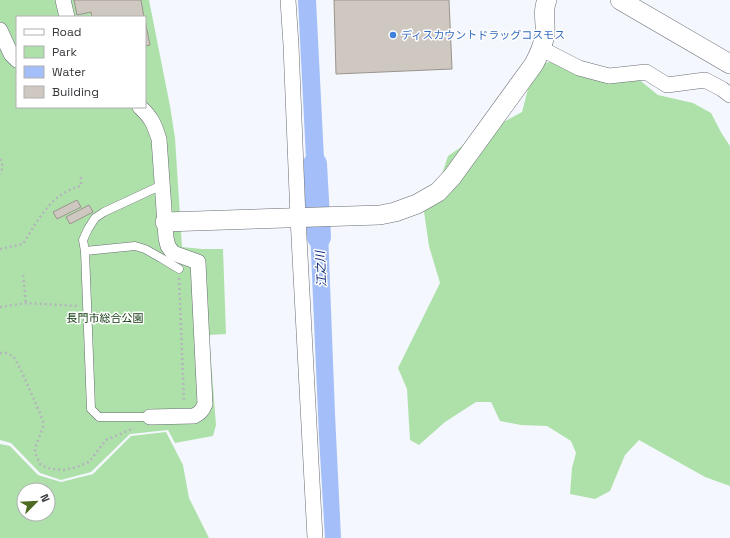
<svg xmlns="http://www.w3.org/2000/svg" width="730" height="538" viewBox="0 0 730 538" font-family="'Space Grotesk','Noto Sans JP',sans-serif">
	<rect width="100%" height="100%" fill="#f4f7fe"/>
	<!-- green -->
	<path fill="#aee1aa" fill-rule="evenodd" d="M0 0H149L170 106 175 138 182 247 202 249H223L226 334 209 335 216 425 213 436 175 443 168 430 130 434 91 472 61 480 40 473 11 443 0 440ZM17 17H145V107H17Z
		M573 57 609 72 637 78 658 95 693 103 711 113 722 134 730 146V486L705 477 639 440 625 455 610 491 595 499 570 494 572 468 576 453 571 441 547 426 521 425 500 421 491 402H476L445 422 419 445 410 440 407 389 398 368 440 283 429 246 424 212 439 183 448 156 477 136 522 112 528 89 545 63Z
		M166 432 183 465 189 498 209 538H0V444L10 446 38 475 61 482 93 474 131 436ZM24 490H48V514H24Z"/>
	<!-- water -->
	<path fill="#a3bef8" d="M298 0H316L326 198H308Z
		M327 205 335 414 341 538H325L319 437 309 206Z"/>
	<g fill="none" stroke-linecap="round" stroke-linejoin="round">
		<!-- river -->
		<path stroke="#a3bef8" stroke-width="24" d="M315 164 319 237"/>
	</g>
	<!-- building -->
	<path fill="#cec8c1" stroke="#9a948d" d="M74 0H141L144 17H92L91 12 77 15Z
		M334 0H449L452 69 336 74Z
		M145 20 150 45 145 46Z
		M77 200 81 207 57 219 53 212Z
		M89 205 93 212 70 224 66 217Z"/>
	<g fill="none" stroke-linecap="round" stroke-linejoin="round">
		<defs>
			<path id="service" d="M85 251 135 246 145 249 161 258 179 269
				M150 417H99L91 409 85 251 83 240 88 229 95 218 104 212 162 185"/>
			<path id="minor" d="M63 0 67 17
				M288 0 291 45 298 218 315 538
				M0 30 11 54 17 60
				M542 49 579 68 609 76 646 72 667 85 705 80 722 89 730 95
				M140 107C152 118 154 124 159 139L166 238 168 246 173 253 198 262 205 404C202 411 200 413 194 416L150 417"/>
			<path id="tertiary" d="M620 0 730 64
				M165 222 380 215 395 212 417 204 438 192 452 177 534 64C540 53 543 46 545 34 546 23 542 11 547 0"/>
		</defs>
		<!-- service casing -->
		<use href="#service" stroke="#686c73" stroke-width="9"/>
		<!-- minor casing -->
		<use href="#minor" stroke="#686c73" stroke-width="16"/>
		<!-- tertiary casing -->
		<use href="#tertiary" stroke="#686c73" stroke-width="20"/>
		<!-- path -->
		<path stroke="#b3b5bb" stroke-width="2.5" stroke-dasharray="2 3" stroke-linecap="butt" d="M0 159C3 164 3 169 0 174
			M0 249 23 244C38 220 51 193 81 186V176
			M23 275 26 303
			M179 278 184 403
			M0 307 26 303 77 306
			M0 353H6L13 356 16 361 21 370 40 413 43 422V427L35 448V452L40 464 43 466 51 469 64 470 77 467 89 462 106 440 134 428"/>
		<!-- service -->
		<use href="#service" stroke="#fff" stroke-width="8"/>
		<!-- minor -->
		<use href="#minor" stroke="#fff" stroke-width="15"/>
		<!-- tertiary -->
		<use href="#tertiary" stroke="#fff" stroke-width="19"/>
	</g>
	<!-- markers -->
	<circle fill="#3f7fe0" stroke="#fff" stroke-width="1.5" cx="393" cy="35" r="4"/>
	<g text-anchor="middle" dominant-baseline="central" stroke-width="3" stroke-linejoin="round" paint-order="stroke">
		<!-- shop labels -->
		<g font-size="11" fill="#366cbe" stroke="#fff" text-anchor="start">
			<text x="401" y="35">ディスカウントドラッグコスモス</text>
		</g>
		<!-- park labels -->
		<g font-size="11" fill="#0d370c" stroke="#fff">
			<text x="105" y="318">長門市総合公園</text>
		</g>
		<!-- water labels -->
		<g font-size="12" font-style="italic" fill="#0f2a7a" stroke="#fff">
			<text transform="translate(321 269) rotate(-93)">江之川</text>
		</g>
	</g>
	<!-- legend -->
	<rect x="16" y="16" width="130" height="92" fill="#ffffff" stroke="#afb0b1"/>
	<rect x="24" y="29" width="20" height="6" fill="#ffffff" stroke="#afb0b1"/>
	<text x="52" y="36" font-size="12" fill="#37393c">Road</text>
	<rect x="24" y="46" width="20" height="12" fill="#aee1aa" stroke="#afb0b1"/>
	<text x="52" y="56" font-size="12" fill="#37393c">Park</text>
	<rect x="24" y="66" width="20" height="12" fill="#a3bef8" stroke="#afb0b1"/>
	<text x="52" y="76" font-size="12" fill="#37393c">Water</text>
	<rect x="24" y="86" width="20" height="12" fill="#cec8c1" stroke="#afb0b1"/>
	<text x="52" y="96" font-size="12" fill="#37393c">Building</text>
	<!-- north arrow -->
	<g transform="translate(36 502) rotate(66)"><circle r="19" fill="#ffffff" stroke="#afb0b1"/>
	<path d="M0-3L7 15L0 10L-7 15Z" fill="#4c6b21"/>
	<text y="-6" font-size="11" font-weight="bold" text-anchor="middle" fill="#37393c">N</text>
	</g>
</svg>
